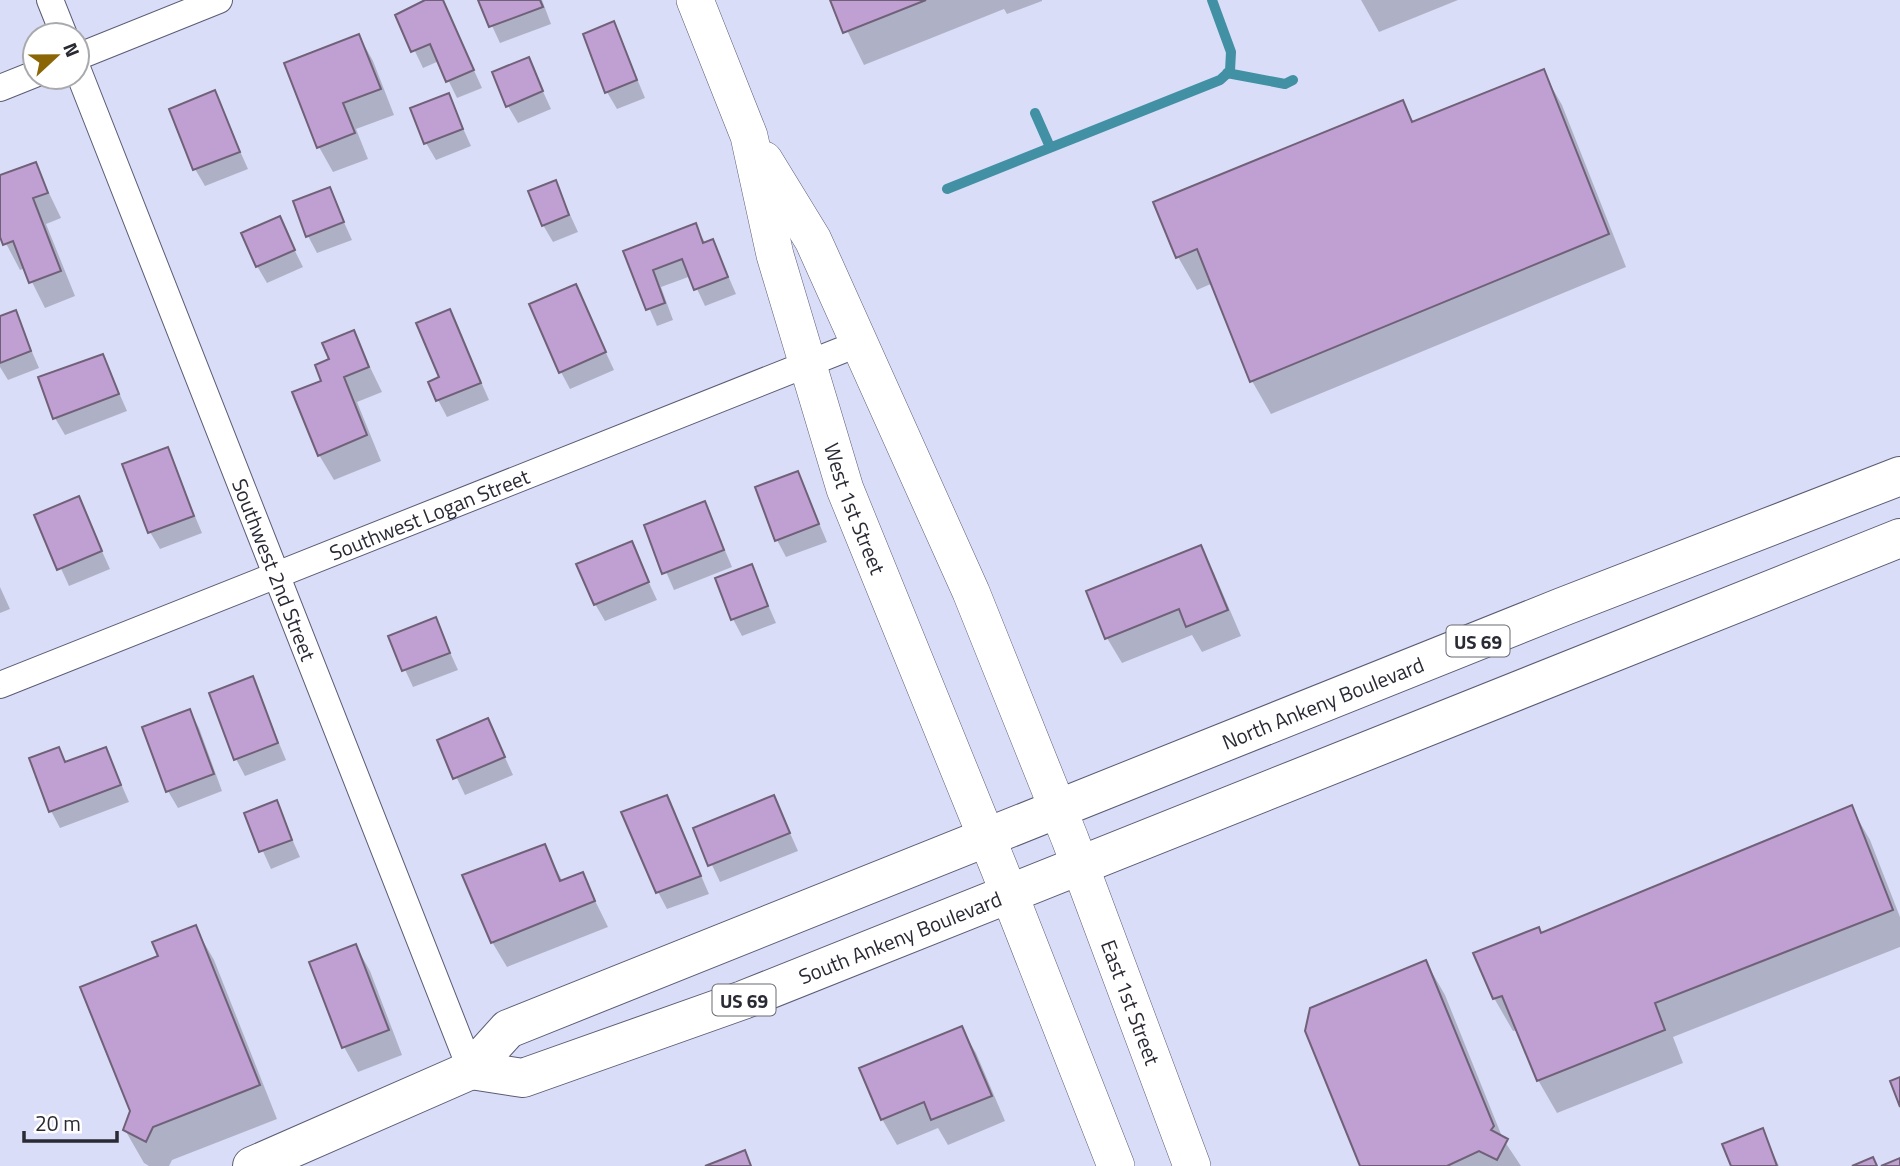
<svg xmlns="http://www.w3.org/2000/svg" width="1900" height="1166" viewBox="0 0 1900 1166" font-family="'Titillium Web',sans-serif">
	<rect width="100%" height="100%" fill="#daddf8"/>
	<!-- shadow -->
	<path fill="#0003" d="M431 0H442L482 88 457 98 439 61 423 68 398 16Z
		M480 0H542L551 24 500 43Z
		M832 0H1042V1L1007 14 1004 9 864 65Z
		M1361 0H1458L1379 32Z
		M614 23 645 98 617 109 607 92Z
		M359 36 373 61 394 115 356 129 368 159 333 172 319 147Z
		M528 59 551 109 518 123 508 106Z
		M1543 72 1562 105 1626 267 1271 414 1252 381 1213 283 1197 290 1178 257 1155 203 1403 102 1414 123Z
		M214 93 248 169 205 186 195 169Z
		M448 95 471 146 436 160 426 143Z
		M35 164 61 218 46 224 75 296 45 308 25 268 20 270 0 232V177Z
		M555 182 578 232 553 242 543 225Z
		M329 189 352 240 317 253 308 236Z
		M279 219 303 267 267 283 257 266Z
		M695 225 706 244 713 241 736 294 705 306 691 276 661 287 673 320 657 326 625 252Z
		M575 286 614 370 570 389 561 372Z
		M450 311 489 400 447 417 438 400Z
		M15 312 39 368 8 380 0 367V318Z
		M353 332 382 392 357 402 381 461 334 480 319 455 331 360Z
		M103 356 127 411 65 435 55 418Z
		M167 449 202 533 160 549 150 532Z
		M798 473 827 542 786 557 777 540Z
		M78 498 110 569 69 586 37 516Z
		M705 503 732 567 674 590 646 526Z
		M631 544 657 600 605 621 595 604Z
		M1200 547 1214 573 1241 636 1202 652 1192 635 1122 663 1107 638Z
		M751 566 776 623 742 636 733 619Z
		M0 587 10 609 0 613Z
		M435 619 458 670 413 687 390 637Z
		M252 678 286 760 245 776 236 759Z
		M190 711 199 728 222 791 178 808 168 791Z
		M488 720 513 775 465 795 439 741Z
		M58 749 67 763 106 749 129 802 60 828 51 811Z
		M667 797 709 894 667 909 658 892Z
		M774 797 798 851 720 882 695 829Z
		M276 803 300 857 271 869 246 814Z
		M1851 807 1870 840 1900 917V947L1673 1037 1683 1063 1557 1113 1538 1080 1518 1030 1513 1031 1494 998 1541 934Z
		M544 846 563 882 582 874 608 927 507 967 492 942Z
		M195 927 214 960 277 1119 172 1160 169 1166H149L144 1163 125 1130 132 1111 160 957Z
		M356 946 370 971 402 1055 358 1072 344 1047Z
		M1426 962 1445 995 1503 1139 1521 1166H1362Z
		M961 1028 976 1053 1005 1121 948 1145 938 1128 897 1145 882 1119Z
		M1762 1130 1779 1166H1733Z"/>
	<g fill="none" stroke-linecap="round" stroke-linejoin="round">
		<!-- stream -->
		<path stroke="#4190a3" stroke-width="10" d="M1227 73 1285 84 1293 80
			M1035 113 1050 147
			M947 189 1220 80 1230 71 1231 52 1212 0"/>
	</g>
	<!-- building -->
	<path fill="#c09fd3" stroke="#6f6177" stroke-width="2" d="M425 0H443L474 70 446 82 430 44 411 52 395 15Z
		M478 0H540L543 7 489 27Z
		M830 0H926L843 33Z
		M614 21 637 80 605 93 583 34Z
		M359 34 381 89 343 103 355 133 317 148 284 63Z
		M529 57 543 91 506 107 492 72Z
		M1544 69 1609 234 1250 382 1197 249 1176 258 1153 202 1403 100 1412 122Z
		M215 90 240 152 193 170 169 109Z
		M449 93 463 129 424 144 410 108Z
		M36 162 48 193 33 198 61 271 29 283 13 241 3 245 0 237V175Z
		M556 180 569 215 542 226 528 191Z
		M330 187 344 222 306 237 293 201Z
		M280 216 295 250 256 267 241 233Z
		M696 223 703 243 713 239 728 277 694 290 682 259 653 270 665 303 646 310 623 251Z
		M576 284 606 352 559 373 529 304Z
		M450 309 481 383 436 401 428 382 439 377 416 323Z
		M16 310 31 351 0 363V316Z
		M354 330 369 367 344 377 367 435 318 456 292 392 321 381 315 365 329 359 322 343Z
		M103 354 119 394 53 419 38 377Z
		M168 447 194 516 148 533 122 464Z
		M798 471 819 524 775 541 755 487Z
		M79 496 102 551 57 570 34 515Z
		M705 501 724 550 662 574 644 525Z
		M632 541 649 582 594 605 576 564Z
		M1201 545 1228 610 1186 627 1179 609 1105 639 1086 591Z
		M752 564 768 606 731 620 715 578Z
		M436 617 450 653 402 671 388 636Z
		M253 676 278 743 234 760 209 693Z
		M190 709 214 774 166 792 142 727Z
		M488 718 505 757 453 779 437 740Z
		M59 747 65 762 106 747 121 785 49 812 29 758Z
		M667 795 701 876 656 893 621 812Z
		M774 795 790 833 708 866 693 828Z
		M277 800 292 840 259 852 244 813Z
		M1852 805 1893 910 1655 1003 1665 1030 1537 1081 1502 996 1493 999 1473 953 1539 927 1541 933Z
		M545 844 560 881 583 872 595 901 491 943 462 875Z
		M196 925 260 1085 153 1127 146 1142 123 1130 130 1111 80 987 158 956 152 942Z
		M356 944 389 1030 342 1048 309 962Z
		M1426 960 1494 1126 1491 1130 1508 1139 1497 1160 1479 1151 1447 1166H1360L1305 1031 1310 1008Z
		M962 1026 992 1096 931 1120 924 1102 881 1120 859 1068Z
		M1900 1077V1107L1890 1081Z
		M1763 1128 1777 1166H1731L1722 1144Z
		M745 1150 751 1166H705L723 1159Z
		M1873 1157 1877 1166H1852Z
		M1900 1158V1166H1881Z"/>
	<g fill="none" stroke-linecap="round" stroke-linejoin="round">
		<defs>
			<g id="street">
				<path d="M50 0 64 35"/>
				<path d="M77 57 219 0"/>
				<path id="s1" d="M77 68 471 1070"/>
				<path d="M0 88 35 74"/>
				<path id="s2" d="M0 685 860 343"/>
			</g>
			<g id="secondary">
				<path id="s3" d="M695 0 749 136 775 255 845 489 999 868 1116 1166"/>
				<path id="s4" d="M764 160 813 240 971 592 1070 839 1192 1166"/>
			</g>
			<g id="primary">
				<path id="s5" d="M471 1070 523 1078 743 1000 1900 538"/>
				<path id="s6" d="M252 1166 471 1070 508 1029 1562 607 1900 476"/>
			</g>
		</defs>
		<!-- street casing -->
		<use href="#street" stroke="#5a5c74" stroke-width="28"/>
		<!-- secondary casing -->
		<use href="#secondary" stroke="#5a5c74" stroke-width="38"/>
		<!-- primary casing -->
		<use href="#primary" stroke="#5a5c74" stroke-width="40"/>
		<!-- street -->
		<use href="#street" stroke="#fff" stroke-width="26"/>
		<!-- secondary -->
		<use href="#secondary" stroke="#fff" stroke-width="37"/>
		<!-- primary -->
		<use href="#primary" stroke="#fff" stroke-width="38"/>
	</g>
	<g text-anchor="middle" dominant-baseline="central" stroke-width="5" stroke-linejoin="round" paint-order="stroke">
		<!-- shield labels -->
		<g fill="#fff" stroke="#696a71" stroke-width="2">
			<rect x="1446.5" y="625.5" width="63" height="31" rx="5"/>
			<rect x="712.5" y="984.5" width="63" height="31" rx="5"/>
		</g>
		<g font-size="19" font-weight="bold" fill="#292a34">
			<text x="1478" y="641">US 69</text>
			<text x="744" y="1000">US 69</text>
		</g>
		<!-- street labels -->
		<g font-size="21" fill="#292a34" stroke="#fff">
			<text stroke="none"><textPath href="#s3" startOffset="534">West 1st Street</textPath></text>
			<text stroke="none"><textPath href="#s2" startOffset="462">Southwest Logan Street</textPath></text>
			<text stroke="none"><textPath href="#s1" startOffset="539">Southwest 2nd Street</textPath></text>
			<text stroke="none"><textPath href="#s6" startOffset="1172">North Ankeny Boulevard</textPath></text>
			<text stroke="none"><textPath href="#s5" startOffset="455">South Ankeny Boulevard</textPath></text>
			<text stroke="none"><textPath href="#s4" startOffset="920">East 1st Street</textPath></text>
		</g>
	</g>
	<!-- north arrow -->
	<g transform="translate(56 56) rotate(68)"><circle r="33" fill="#ffffff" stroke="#a9aaae" stroke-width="2"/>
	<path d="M0-5L12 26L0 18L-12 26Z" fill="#8b6607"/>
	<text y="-10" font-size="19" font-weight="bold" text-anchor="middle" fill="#292a34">N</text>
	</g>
	<!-- scale -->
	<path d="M24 1131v10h93v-10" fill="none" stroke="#292a34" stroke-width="3.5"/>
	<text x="35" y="1131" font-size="21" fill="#292a34" stroke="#ffffff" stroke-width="5" paint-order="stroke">20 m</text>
</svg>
